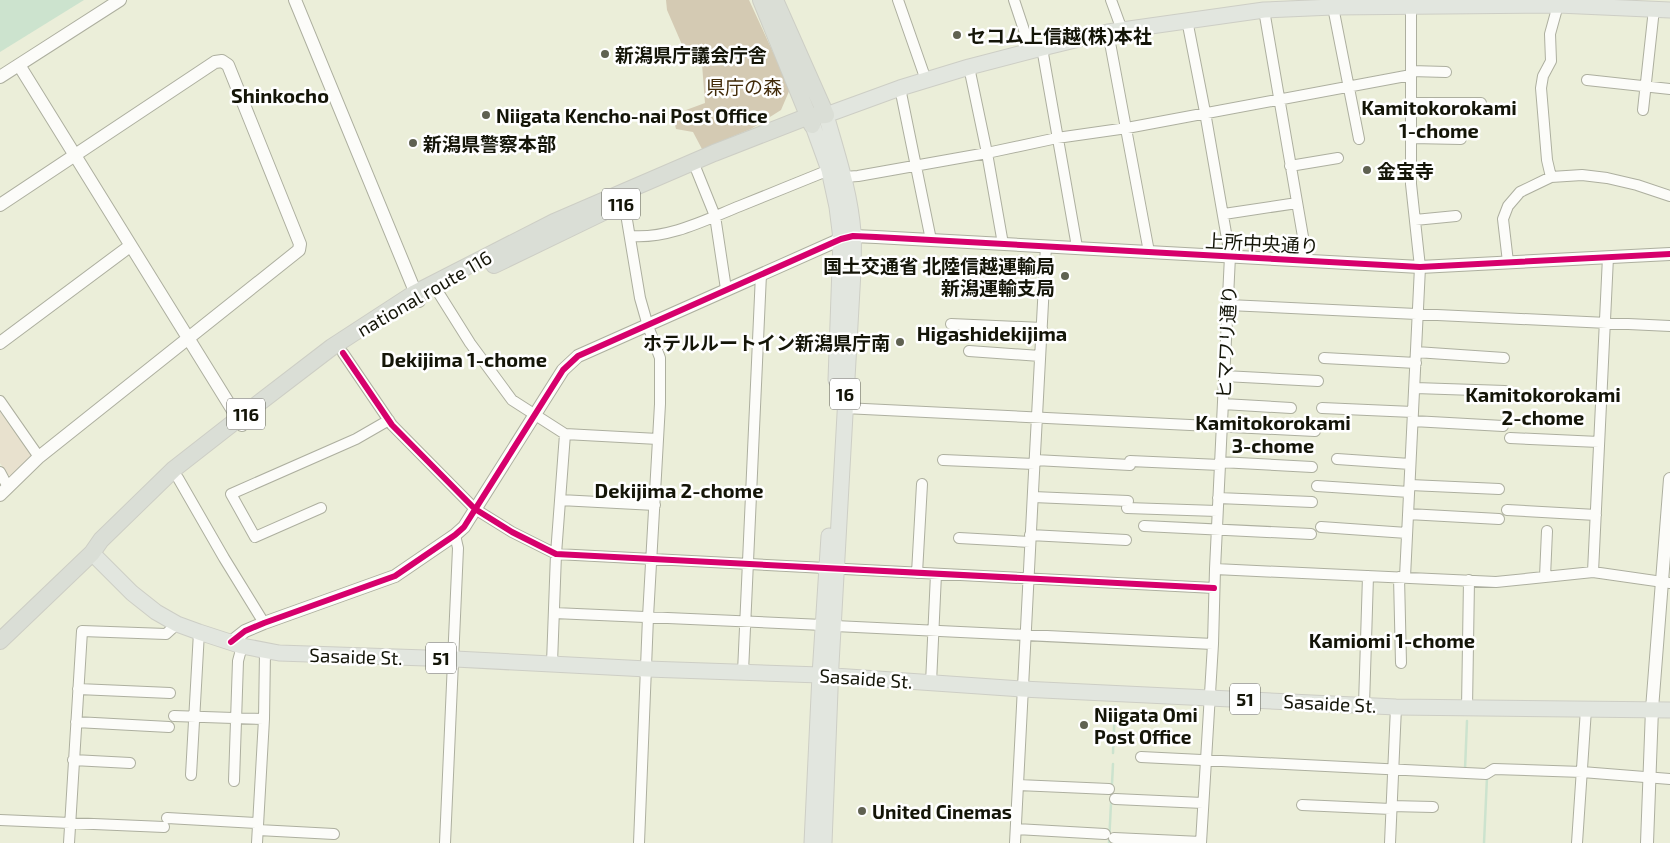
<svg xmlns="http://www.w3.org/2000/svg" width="1670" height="843" viewBox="0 0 1670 843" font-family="'Exo 2','Noto Sans JP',sans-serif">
	<rect width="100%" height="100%" fill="#ebeed9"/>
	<!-- green -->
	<path fill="#e8e1ce" d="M0 411 31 455 30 458 14 475H8L0 463Z"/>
	<!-- forest -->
	<path fill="#d4cab3" d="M666 0H749L790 89 781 110 751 129 702 149 693 132 676 129 673 117 686 110 705 103 702 64 683 47 667 10Z"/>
	<!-- water -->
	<path fill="#cce3ce" d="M0 0H84L0 52Z"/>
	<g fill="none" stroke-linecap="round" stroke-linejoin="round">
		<!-- stream -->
		<path stroke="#cce3ce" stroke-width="2.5" d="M1113 753 1115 706
			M1465 769 1467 721
			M1109 843 1113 764
			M1484 843 1487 777"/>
		<defs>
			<path id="minor" d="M898 0 926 80
				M1014 0 1031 51
				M1111 0 1122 30
				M1333 7 1359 139
				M1264 10 1307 260
				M1187 20 1205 112 1230 256 1215 569 1213 644 1201 843
				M1108 32 1149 252
				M1042 48 1077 247
				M969 67 987 153 1003 244
				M1411 71 1446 72
				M1587 80 1670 89
				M900 88 931 240
				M1411 103H1481
				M1643 110 1654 9
				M1412 138 1461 139
				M1290 166 1338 158
				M696 169 715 216 726 289
				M844 177 858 176 987 153 1057 138 1127 128 1411 75
				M1551 177 1547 160 1541 88 1543 76 1551 61 1550 34 1558 5
				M624 202 640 298 648 326 660 358V404L648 617 639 843
				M1224 214 1297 203
				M1415 220 1456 216
				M631 236C669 239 705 220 740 206 770 194 799 182 829 170
				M1508 262 1503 219 1508 206 1520 192 1551 177 1582 175 1607 178 1637 185 1670 196
				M438 292 470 343 512 400 565 434 556 554 552 663
				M1228 305 1670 326
				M951 324 1042 328
				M969 351 1040 356
				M1416 352 1504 358
				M343 353 392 425 475 509 512 532 556 554 1214 588
				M1324 358 1416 363
				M1224 376 1318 381
				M1415 388 1505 391
				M0 401 39 457
				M1223 404 1291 408
				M844 408 1315 431
				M1322 408 1413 412
				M1413 421 1503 426
				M565 434 658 439
				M1510 438 1599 442
				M1337 459 1410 464
				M943 460 1035 464
				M1035 460 1130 465
				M1130 461 1220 465
				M1220 462 1312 467
				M0 472 8 487
				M178 478 224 558 264 623
				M1410 485 1499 489
				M1317 486 1409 492
				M1033 497 1128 501
				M1218 498 1312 502
				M560 500 655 505
				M321 508 255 537 231 494 356 439 389 420
				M1127 508 1217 511
				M1507 510 1596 515
				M1408 514 1499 519
				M1144 526 1311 534
				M1321 527 1407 533
				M1030 535 1126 540
				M959 538 1030 542
				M1215 569 1496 582 1593 572 1670 583
				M1593 572 1608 257
				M917 573 922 484
				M1399 577 1401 663
				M1405 577 1420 267 1411 184V5
				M1545 577 1547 531
				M554 613 823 625
				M835 626 1213 644
				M743 672 761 274
				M931 683 936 574
				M78 689 170 693
				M1364 705 1368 576
				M1467 708 1469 580
				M174 716 264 719
				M76 722 169 727
				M1141 757 1486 774 1494 769 1582 772 1670 779
				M73 760 130 763
				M191 775 199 632
				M234 781 238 661 242 646
				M1018 785 1109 789
				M1115 799 1203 803
				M1302 805 1391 809
				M1391 806 1433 807
				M167 818 258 823
				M0 820 164 827
				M1016 829 1105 834
				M258 830 334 834
				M1114 838 1201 842
				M69 843 82 631 166 634 177 624
				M257 843 264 719 265 652
				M445 843 458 548 455 535
				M1015 843C1024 644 1036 445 1046 246
				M1390 843 1396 707
				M1577 843 1586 709"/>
			<path id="tertiary" d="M295 0 419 301
				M19 65 242 425
				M0 77 120 0
				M0 205 215 62 222 61 228 65 300 244 299 250 39 457 0 495
				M0 343 130 246
				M231 642 245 631 264 623 395 576 455 535 464 527 563 370 578 356 841 239 853 236 876 237 1420 267 1670 254
				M1647 843 1652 709 1670 479"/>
			<path id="primary" d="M813 126 829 170 837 207 841 239 836 380
				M92 553 132 593 156 612 177 624 199 632 242 646 279 653 455 659 647 669 820 675 1022 689 1396 707 1670 710
				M812 843 820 675 829 536
				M824 843 831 665 853 271C853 258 854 245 853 232 850 192 837 154 826 115L900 88 969 67 1042 48 1108 32 1264 10 1333 7 1558 5 1670 10"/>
			<path id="trunk" d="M761 0 812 125
				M775 0 826 115
				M494 265 618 205
				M0 641 92 553 101 540 174 469 238 419 332 347 415 293 554 222 714 153 809 116 826 115"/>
		</defs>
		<!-- minor casing -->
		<use href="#minor" stroke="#adaf9f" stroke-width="12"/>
		<!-- tertiary casing -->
		<use href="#tertiary" stroke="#adaf9f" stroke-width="14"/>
		<!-- primary casing -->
		<use href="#primary" stroke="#cdcec5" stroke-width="17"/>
		<!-- trunk casing -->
		<use href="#trunk" stroke="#cdcec5" stroke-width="18"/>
		<!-- minor -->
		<use href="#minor" stroke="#fcfcf9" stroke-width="10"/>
		<!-- tertiary -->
		<use href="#tertiary" stroke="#fcfcf9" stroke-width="12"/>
		<!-- primary -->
		<use href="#primary" stroke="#e2e6df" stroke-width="15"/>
		<!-- trunk -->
		<use href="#trunk" stroke="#daded6" stroke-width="16"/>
		<defs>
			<path id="cycleway" d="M343 353 392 425 475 509 512 532 556 554 1214 588
				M231 642 245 631 264 623 395 576 455 535 464 527 563 370 578 356 841 239 853 236 876 237 1420 267 1670 254"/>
		</defs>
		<!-- cycleway casing -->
		<use href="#cycleway" stroke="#fff" stroke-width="9"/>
		<!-- cycleway -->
		<use href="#cycleway" stroke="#d6006c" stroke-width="6"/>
	</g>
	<!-- markers -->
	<g fill="#5f6151" stroke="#fff" stroke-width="2">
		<circle cx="957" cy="35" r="5"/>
		<circle cx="605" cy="54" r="5"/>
		<circle cx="486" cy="115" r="5"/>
		<circle cx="413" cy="143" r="5"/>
		<circle cx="1367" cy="170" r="5"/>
		<circle cx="1065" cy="276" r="5"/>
		<circle cx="900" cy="342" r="5"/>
		<circle cx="1084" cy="725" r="5"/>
		<circle cx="862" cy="811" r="5"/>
	</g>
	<g text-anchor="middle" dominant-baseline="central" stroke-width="5" stroke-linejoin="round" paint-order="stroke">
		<!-- shield labels -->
		<g fill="#fff" stroke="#5a5b52" stroke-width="1">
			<rect x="602" y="188.5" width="38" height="31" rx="4"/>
			<rect x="830" y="378.5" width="30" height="31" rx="4"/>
			<rect x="227" y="398.5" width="38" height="31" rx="4"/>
			<rect x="426" y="642.5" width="30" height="31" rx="4"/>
			<rect x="1230" y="683.5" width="30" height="31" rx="4"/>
		</g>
		<g font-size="18" font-weight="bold" fill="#141508">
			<text x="621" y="204">116</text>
			<text x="845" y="394">16</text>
			<text x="246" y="414">116</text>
			<text x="441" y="658">51</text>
			<text x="1245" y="699">51</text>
		</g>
		<!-- poi labels -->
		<g font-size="19" font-weight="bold" fill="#141508" stroke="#fff" text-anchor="start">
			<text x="967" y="35">セコム上信越(株)本社</text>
			<text x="615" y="54">新潟県庁議会庁舎</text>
			<text x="496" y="115">Niigata Kencho-nai Post Office</text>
			<text x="423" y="143">新潟県警察本部</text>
			<text x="1377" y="170">金宝寺</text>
			<text x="1055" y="265" text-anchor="end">国土交通省 北陸信越運輸局<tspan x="1055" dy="22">新潟運輸支局</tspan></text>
			<text x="890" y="342" text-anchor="end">ホテルルートイン新潟県庁南</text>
			<text x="1094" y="714">Niigata Omi<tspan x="1094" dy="22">Post Office</tspan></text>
			<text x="872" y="811">United Cinemas</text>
		</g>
		<!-- park labels -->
		<g font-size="19" fill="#422b09" stroke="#fff">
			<text x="744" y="86">県庁の森</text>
		</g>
		<!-- street labels -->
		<g font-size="19" fill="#141508" stroke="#fff">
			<text transform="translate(1262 243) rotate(3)">上所中央通り</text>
			<text transform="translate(424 293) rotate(-30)">national route 116</text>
			<text transform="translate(1226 342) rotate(-87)">ヒマワリ通り</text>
			<text transform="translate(356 656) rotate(2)">Sasaide St.</text>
			<text transform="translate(866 678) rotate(4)">Sasaide St.</text>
			<text transform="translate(1330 703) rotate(3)">Sasaide St.</text>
		</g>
		<!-- neighbourhood labels -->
		<g font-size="20" font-weight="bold" fill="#141508" stroke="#fff">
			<text x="280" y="95">Shinkocho</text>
			<text x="1439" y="107">Kamitokorokami<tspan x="1439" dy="23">1-chome</tspan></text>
			<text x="992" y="333">Higashidekijima</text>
			<text x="464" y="359">Dekijima 1-chome</text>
			<text x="1543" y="394">Kamitokorokami<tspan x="1543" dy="23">2-chome</tspan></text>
			<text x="1273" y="422">Kamitokorokami<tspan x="1273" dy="23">3-chome</tspan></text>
			<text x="679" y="490">Dekijima 2-chome</text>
			<text x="1392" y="640">Kamiomi 1-chome</text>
		</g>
	</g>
</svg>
